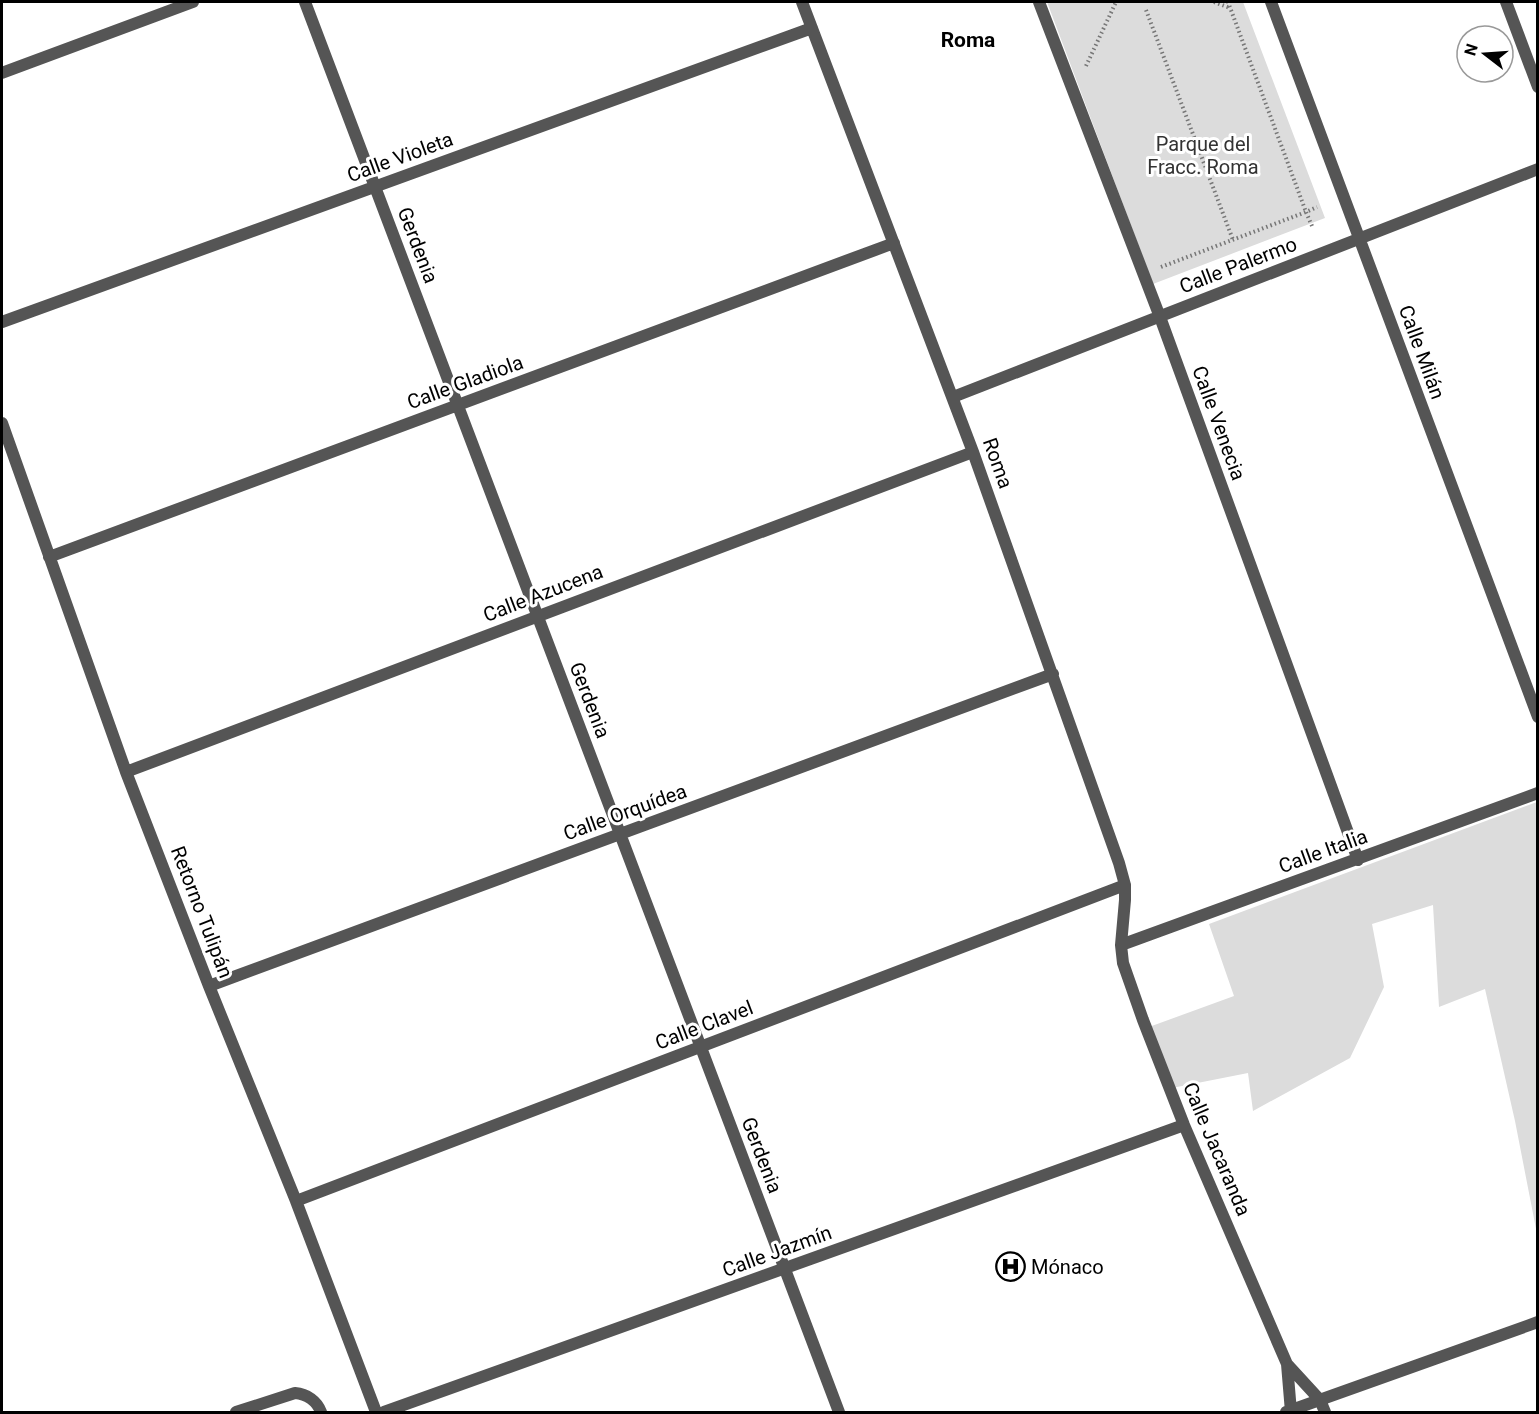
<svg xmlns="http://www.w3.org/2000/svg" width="1539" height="1414" viewBox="0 0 1539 1414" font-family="Roboto,sans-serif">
	<rect width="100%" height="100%" fill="#fff"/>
	<!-- green -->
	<path fill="#dcdcdc" d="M1047 2H1243L1325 218 1153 284Z
		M1537 802V1234L1515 1121 1485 989 1439 1007 1433 905 1372 924 1384 987 1350 1058 1253 1111 1248 1073 1172 1088 1149 1027 1234 996 1209 924Z"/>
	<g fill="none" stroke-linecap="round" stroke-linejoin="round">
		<!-- path -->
		<path stroke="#777" stroke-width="4" stroke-dasharray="1.5 3" stroke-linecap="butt" d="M1214 2 1230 8
			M1146 10 1233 240
			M1086 66 1116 2
			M1312 226 1306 212 1317 207
			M1161 267 1306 212 1228 2"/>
		<!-- lane -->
		<path stroke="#555" stroke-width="12" d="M236 1412 295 1393C307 1394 317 1401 321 1412"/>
		<!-- street -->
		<path stroke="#555" stroke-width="12" d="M305 2 839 1412
			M802 2 973 452 1119 863 1125 885V900L1121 945 1123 963 1143 1020 1184 1125 1287 1364 1320 1400 1325 1412
			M1039 2 1160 317 1358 860
			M1271 2 1538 717
			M1506 2 1538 87
			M2 73 193 2
			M2 322 812 28
			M953 397 1538 169
			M2 423 126 772 209 986 296 1201 376 1412
			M49 557 894 243
			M126 772 973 452
			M1121 945 1538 793
			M209 986 1053 674
			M296 1201 1125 885
			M1287 1364 1291 1412
			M384 1412 1184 1125
			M1286 1412 1538 1322"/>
	</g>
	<!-- icons -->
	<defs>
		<symbol id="hospital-ring" viewBox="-11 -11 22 22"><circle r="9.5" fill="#fff" stroke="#000" stroke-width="1.5"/><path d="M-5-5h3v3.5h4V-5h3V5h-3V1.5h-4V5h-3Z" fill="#000"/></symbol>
	</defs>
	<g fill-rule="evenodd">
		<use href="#hospital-ring" x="994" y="1250" width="33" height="33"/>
	</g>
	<g text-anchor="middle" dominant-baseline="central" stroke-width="6" stroke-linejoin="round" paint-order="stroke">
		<!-- park labels -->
		<g font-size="20" fill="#333" stroke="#fff">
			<text x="1203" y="144">Parque del<tspan x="1203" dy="23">Fracc. Roma</tspan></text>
		</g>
		<!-- street labels -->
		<g font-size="20" fill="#000" stroke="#fff">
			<text transform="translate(400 157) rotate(-20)">Calle Violeta</text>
			<text transform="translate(418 245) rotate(69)">Gerdenia</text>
			<text transform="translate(1238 265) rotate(-21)">Calle Palermo</text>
			<text transform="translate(1422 352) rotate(70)">Calle Milán</text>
			<text transform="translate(465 382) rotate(-20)">Calle Gladiola</text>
			<text transform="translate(1219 423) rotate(70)">Calle Venecia</text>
			<text transform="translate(998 463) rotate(70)">Roma</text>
			<text transform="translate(543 593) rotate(-21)">Calle Azucena</text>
			<text transform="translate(590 700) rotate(69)">Gerdenia</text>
			<text transform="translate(625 812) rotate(-20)">Calle Orquídea</text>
			<text transform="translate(1323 851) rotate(-20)">Calle Italia</text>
			<text transform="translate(202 912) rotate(69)">Retorno Tulipán</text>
			<text transform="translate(704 1025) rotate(-21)">Calle Clavel</text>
			<text transform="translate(1217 1149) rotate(67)">Calle Jacaranda</text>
			<text transform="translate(762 1155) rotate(69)">Gerdenia</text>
			<text transform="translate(777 1251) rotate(-20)">Calle Jazmín</text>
		</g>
		<!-- poi labels -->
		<g font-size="20" fill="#000" stroke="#fff" text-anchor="start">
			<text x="1031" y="1267">Mónaco</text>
		</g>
		<!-- neighbourhood labels -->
		<g font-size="21" font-weight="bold" fill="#000" stroke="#fff">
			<text x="968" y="40">Roma</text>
		</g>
	</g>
	<!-- border -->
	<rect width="1539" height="1414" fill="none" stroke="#000000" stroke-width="6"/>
	<!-- north arrow -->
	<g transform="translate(1485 54) rotate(287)"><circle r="28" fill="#ffffff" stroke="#999999" stroke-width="1.5"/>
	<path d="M0-4.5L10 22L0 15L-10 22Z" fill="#000000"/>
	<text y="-9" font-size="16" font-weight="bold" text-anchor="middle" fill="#000000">N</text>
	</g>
</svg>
